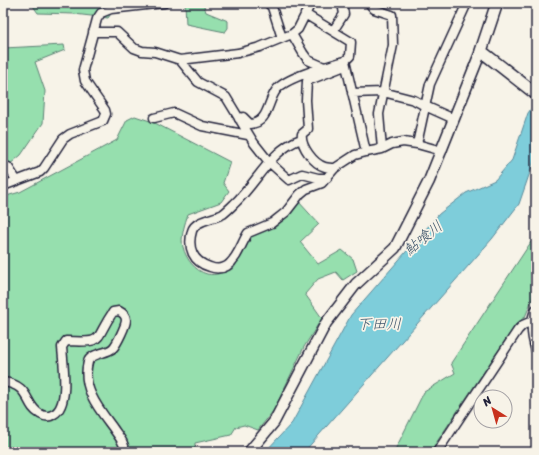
<svg xmlns="http://www.w3.org/2000/svg" width="539" height="455" viewBox="0 0 539 455" font-family="Sriracha,'Klee One',sans-serif">
	<rect width="100%" height="100%" fill="#f7f3e8"/>
	<filter id="ink" filterUnits="userSpaceOnUse"><feTurbulence type="fractalNoise" baseFrequency=".025" numOctaves="2"/><feDisplacementMap in="SourceGraphic" scale="8" xChannelSelector="R" yChannelSelector="G"/><feConvolveMatrix kernelMatrix="1 2 1 2 8 2 1 2 1" color-interpolation-filters="sRGB"/></filter>
	<g filter="url(#ink)">
		<!-- green -->
		<path fill="#96dfae" stroke="#5c8074" d="M31 3H119L108 18 74 14 38 13Z
			M185 3H203L206 12 228 21V28L225 32 186 24Z
			M64 45 65 50 35 62 45 91 43 123 21 155 3 170V48Z
			M135 116 153 122 230 162 223 183 229 191 221 202 188 214C185 223 180 238 183 247 186 259 195 271 207 274 216 276 225 272 234 268L250 236 298 201 319 224 300 242 318 264 342 250 353 259 357 271 343 280 336 272 318 279 305 294 322 318 304 347 274 410 258 430 244 425 236 427 231 435 195 443V452H3V197L20 192 117 140 127 120Z
			M536 238V290L525 317 516 324 430 452H394L424 392 455 373 451 363 533 239Z"/>
		<!-- water -->
		<path fill="#7ecdda" stroke="#59899a" d="M536 102V155L519 204 492 239 304 452H265L292 423 351 315 439 214 466 193 495 180 512 160 528 113Z"/>
		<g fill="none" stroke-linecap="round" stroke-linejoin="round">
			<defs>
				<path id="minor" d="M268 3 272 7 282 38
					M369 3 374 9 392 15 393 45 379 114 382 149
					M305 14 351 42 350 56 345 61
					M333 31 344 14 342 3
					M93 32H117L134 48 142 51 155 52 180 60 238 53 260 47 292 34 298 29 311 3
					M292 34 303 53 308 60 324 67
					M180 60 198 82 226 97 254 143 269 162 289 180 302 174 318 178H327
					M352 93 383 92 414 100 425 106 454 119
					M154 118 174 113 202 126 248 135
					M239 119 243 117 250 124C269 123 267 101 277 89 287 77 328 66 345 61L366 152
					M301 139C270 150 257 183 234 204 231 207 227 211 223 214 214 219 195 220 192 231 187 248 193 262 210 267 215 269 222 269 227 266 238 258 241 244 248 233L272 223 277 219 286 212 300 194 306 189 322 183 335 168 355 155 366 152 382 149 392 144 403 142 417 144 442 151
					M417 144 430 84 467 3
					M3 166 8 167 17 181
					M335 168C332 168 328 168 325 167 314 164 300 146 302 134L308 129 306 100 307 81 345 66
					M3 186 40 172 44 168 63 139 70 134 103 121 106 114 105 110 85 81 83 70 97 19 101 13 111 9 164 3
					M536 309C529 321 532 338 536 351
					M3 382C31 385 24 405 40 414 45 417 50 417 54 414 70 405 63 363 62 347L66 341C106 343 93 341 113 312L119 311C123 313 126 316 126 320 126 325 117 344 113 348 107 354 90 353 88 362 81 388 99 409 113 428 118 436 125 442 125 452
					M437 452 518 330 523 325 532 321"/>
				<path id="tertiary" d="M249 452 274 422 326 323 356 284 395 248 429 181 481 51"/>
				<path id="secondary" d="M497 3 481 51 536 94"/>
			</defs>
			<!-- minor casing -->
			<use href="#minor" stroke="#22223b" stroke-width="11"/>
			<!-- tertiary casing -->
			<use href="#tertiary" stroke="#22223b" stroke-width="13"/>
			<!-- secondary casing -->
			<use href="#secondary" stroke="#22223b" stroke-width="14"/>
			<!-- minor -->
			<use href="#minor" stroke="#f7f3e8" stroke-width="8"/>
			<!-- tertiary -->
			<use href="#tertiary" stroke="#f7f3e8" stroke-width="10"/>
			<!-- secondary -->
			<use href="#secondary" stroke="#f7f3e8" stroke-width="11"/>
		</g>
	</g>
	<g text-anchor="middle" dominant-baseline="central" stroke-width="3.5" stroke-linejoin="round" paint-order="stroke">
		<!-- water labels -->
		<g font-size="15" font-style="italic" fill="#3e556b" stroke="#f7f3e8">
			<text transform="translate(423 238) rotate(-39)">鮎喰川</text>
			<text x="379" y="324">下田川</text>
		</g>
	</g>
	<!-- margin -->
	<rect width="539" height="455" fill="none" stroke="#f7f3e8" stroke-width="16"/>
	<rect x="8" y="8" width="523" height="439" fill="none" stroke="#22223b" stroke-width="1.5" filter="url(#ink)"/>
	<!-- north arrow -->
	<g transform="translate(493 409) rotate(323)"><circle r="19" fill="#f7f3e8" stroke="#a29fa3"/>
	<path d="M0-3L7 15L0 10L-7 15Z" fill="#c8321e"/>
	<text y="-6" font-size="11" font-weight="bold" text-anchor="middle" fill="#22223b">N</text>
	</g>
</svg>
